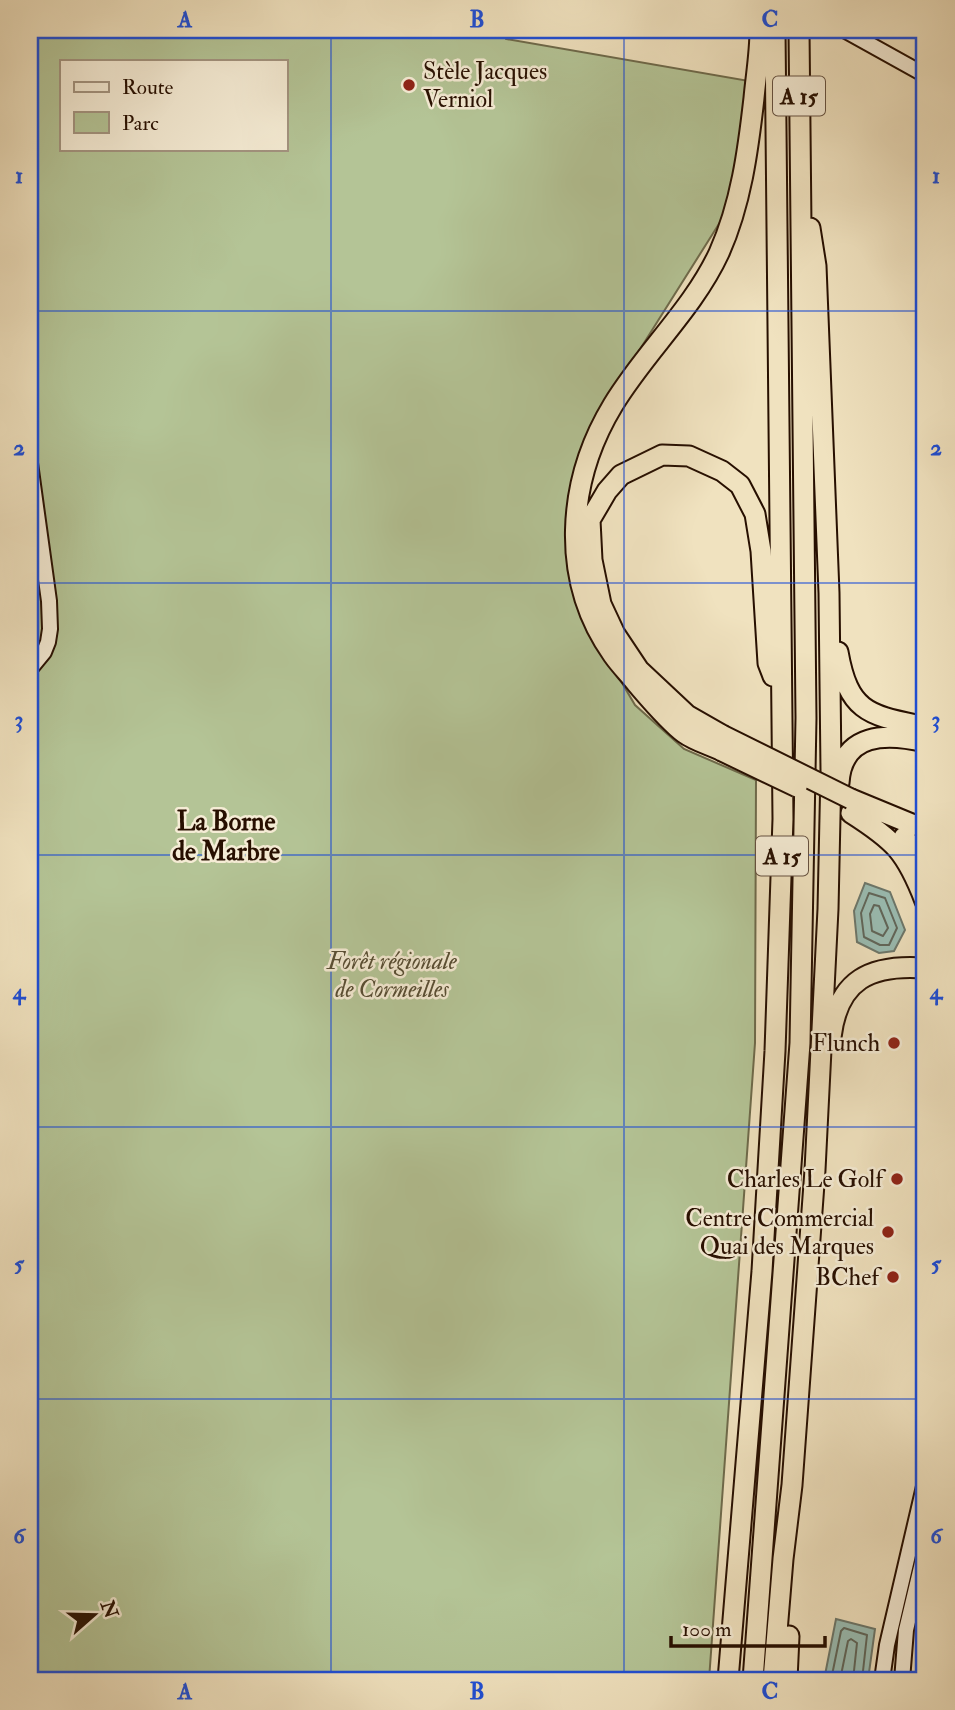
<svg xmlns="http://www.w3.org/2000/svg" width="955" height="1710" viewBox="0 0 955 1710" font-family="'IM FELL Double Pica',serif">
	<rect width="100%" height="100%" fill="#f0e2bf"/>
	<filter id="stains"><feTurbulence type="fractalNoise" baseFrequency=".00286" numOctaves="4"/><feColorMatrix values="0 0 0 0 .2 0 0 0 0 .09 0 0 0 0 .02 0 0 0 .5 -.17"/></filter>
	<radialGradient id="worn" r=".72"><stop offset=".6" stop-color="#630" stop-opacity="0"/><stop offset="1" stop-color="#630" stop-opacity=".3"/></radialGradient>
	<!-- green -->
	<path fill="#b4c496" stroke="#6e6a4b" stroke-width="2" fill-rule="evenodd" d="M30 30H505L506 39 749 81 729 208 615 389 570 488 574 569 594 635 635 705 684 749 756 780 755 1043 709 1680H30V1574L32 1556 30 1540ZM61 61H285V149H61Z"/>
	<!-- water -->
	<path fill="#9abdb3" stroke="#6c776b" stroke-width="2" d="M865 883 890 892 905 930 894 951 879 953 857 942 854 911Z
		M836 1619 875 1629 868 1680H824Z"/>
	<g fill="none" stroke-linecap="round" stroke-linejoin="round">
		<!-- shore -->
		<path stroke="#60665a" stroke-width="2" d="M869 893 885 898 897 928 889 945H880L864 937 861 913Z
			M874 905 879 906 888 928 883 936 872 931 870 914Z
			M831 1680 841 1631 844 1628 867 1635 862 1680
			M840 1680 848 1641 851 1639 857 1643 853 1680"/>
		<defs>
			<path id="street" d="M923 1595H925"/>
			<path id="secondary" d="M844 30 925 75
				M30 463 49 601 50 629 48 642 44 652 30 669
				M882 1680 887 1645 925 1482
				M902 1680 906 1630 925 1550"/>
			<path id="highway" d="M838 652C849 714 870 715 925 727
				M722 735 687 715 639 670 615 634 601 604 592 560 590 520 607 491 621 475 662 455 689 456 722 471 740 485 755 514 761 551 768 663 773 676
				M722 751C710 745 695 741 684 733 668 721 649 698 636 683 629 674 620 665 613 655 559 579 567 481 613 405 645 352 693 309 719 253 741 204 748 151 754 98 756 76 760 53 760 30
				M839 783C842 732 887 733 925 742
				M851 799 914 825 925 827
				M851 813C895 841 906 852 925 901
				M904 837 925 864
				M831 1037C838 979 871 964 925 968
				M728 1680 762 1271 775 1051 783 819 775 30
				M753 1680 800 1043 806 718 799 30
				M773 1680 783 1559 792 1485 815 1170 828 909 831 770 829 593 816 266 810 228
				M787 1680 789 1636"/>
		</defs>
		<!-- street casing -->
		<use href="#street" stroke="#594430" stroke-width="14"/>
		<!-- secondary casing -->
		<use href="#secondary" stroke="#270f00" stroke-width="18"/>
		<!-- highway casing -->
		<use href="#highway" stroke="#270f00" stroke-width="23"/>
		<!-- street -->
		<use href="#street" stroke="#f5ecd5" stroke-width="10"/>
		<!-- secondary -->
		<use href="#secondary" stroke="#f5ecd5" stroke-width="14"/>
		<!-- highway -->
		<use href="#highway" stroke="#f0e2bf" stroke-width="19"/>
		<defs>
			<path id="highway-bridge" d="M722 735 851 799
				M722 751 797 787"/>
		</defs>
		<!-- highway-bridge casing -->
		<use href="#highway-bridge" stroke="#270f00" stroke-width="23" stroke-linecap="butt"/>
		<!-- highway-bridge -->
		<use href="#highway-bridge" stroke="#f0e2bf" stroke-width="19"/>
	</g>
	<!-- grid -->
	<path fill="none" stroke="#1d4ed8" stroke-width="2" stroke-opacity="0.55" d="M331 30V1680M624 30V1680M30 311H925M30 583H925M30 855H925M30 1127H925M30 1399H925"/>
	<!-- markers -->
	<g fill="#8f2418" stroke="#f5ecd5" stroke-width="2.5">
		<circle cx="409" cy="85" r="7"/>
		<circle cx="894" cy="1043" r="7"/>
		<circle cx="897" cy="1179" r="7"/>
		<circle cx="888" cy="1232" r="7"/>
		<circle cx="893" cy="1277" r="7"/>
	</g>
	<g text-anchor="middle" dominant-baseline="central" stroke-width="5" stroke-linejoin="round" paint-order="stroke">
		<!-- shield labels -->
		<g fill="#f5ecd5" stroke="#655140" stroke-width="2">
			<rect x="773" y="76.5" width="52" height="39" rx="5"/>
			<rect x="756" y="836.5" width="52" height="39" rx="5"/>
		</g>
		<g font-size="23" font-weight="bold" fill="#270f00">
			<text x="799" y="96">A 15</text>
			<text x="782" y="856">A 15</text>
		</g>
		<!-- poi labels -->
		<g font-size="24" fill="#270f00" stroke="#f5ecd5" text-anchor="end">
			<text x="423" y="71" text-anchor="start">Stèle Jacques<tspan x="423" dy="28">Verniol</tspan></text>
			<text x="880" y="1043">Flunch</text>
			<text x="883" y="1179">Charles Le Golf</text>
			<text x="874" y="1218">Centre Commercial<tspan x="874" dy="28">Quai des Marques</tspan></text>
			<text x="879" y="1277">BChef</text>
		</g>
		<!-- park labels -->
		<g font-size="24" font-style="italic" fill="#584e34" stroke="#f5ecd5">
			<text x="392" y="961">Forêt régionale<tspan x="392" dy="28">de Cormeilles</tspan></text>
		</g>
		<!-- neighbourhood labels -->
		<g font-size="26" font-weight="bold" fill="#270f00" stroke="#f5ecd5">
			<text x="226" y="822">La Borne<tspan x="226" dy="30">de Marbre</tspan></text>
		</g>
	</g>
	<!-- margin -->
	<rect width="955" height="1710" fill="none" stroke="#f0e2bf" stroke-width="77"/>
	<!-- legend -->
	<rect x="60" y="60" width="228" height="91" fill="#f5ecd5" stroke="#a39480" stroke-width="2"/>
	<rect x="74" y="82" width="35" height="10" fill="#f5ecd5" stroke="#a39480" stroke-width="2"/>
	<text x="122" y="94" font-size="21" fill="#270f00">Route</text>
	<rect x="74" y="112" width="35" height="21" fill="#b4c496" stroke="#a39480" stroke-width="2"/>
	<text x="122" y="130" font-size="21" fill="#270f00">Parc</text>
	<!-- north arrow -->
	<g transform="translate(94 1615) rotate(70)" stroke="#f5ecd5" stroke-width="5" paint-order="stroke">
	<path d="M0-5L12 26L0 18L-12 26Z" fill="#270f00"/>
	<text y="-10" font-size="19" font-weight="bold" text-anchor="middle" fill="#270f00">N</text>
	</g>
	<!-- scale -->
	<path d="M671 1636v10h154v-10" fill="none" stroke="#270f00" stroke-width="3.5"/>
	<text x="682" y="1636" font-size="21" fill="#270f00" stroke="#f5ecd5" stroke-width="5" paint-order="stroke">100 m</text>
	<rect x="38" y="38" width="878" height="1634" fill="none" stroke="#1d4ed8" stroke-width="2.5"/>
	<g font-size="23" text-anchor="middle" font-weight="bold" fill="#1d4ed8">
		<text x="185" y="27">A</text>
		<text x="477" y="27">B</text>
		<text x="770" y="27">C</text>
		<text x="19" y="183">1</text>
		<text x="936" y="183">1</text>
		<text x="19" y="455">2</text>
		<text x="936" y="455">2</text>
		<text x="19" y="727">3</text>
		<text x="936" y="727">3</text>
		<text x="19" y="999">4</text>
		<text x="936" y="999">4</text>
		<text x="19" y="1271">5</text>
		<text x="936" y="1271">5</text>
		<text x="19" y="1543">6</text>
		<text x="936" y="1543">6</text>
		<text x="185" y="1699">A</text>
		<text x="477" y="1699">B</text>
		<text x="770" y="1699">C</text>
	</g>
	<rect width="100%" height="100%" filter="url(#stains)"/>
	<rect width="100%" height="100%" fill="url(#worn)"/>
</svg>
